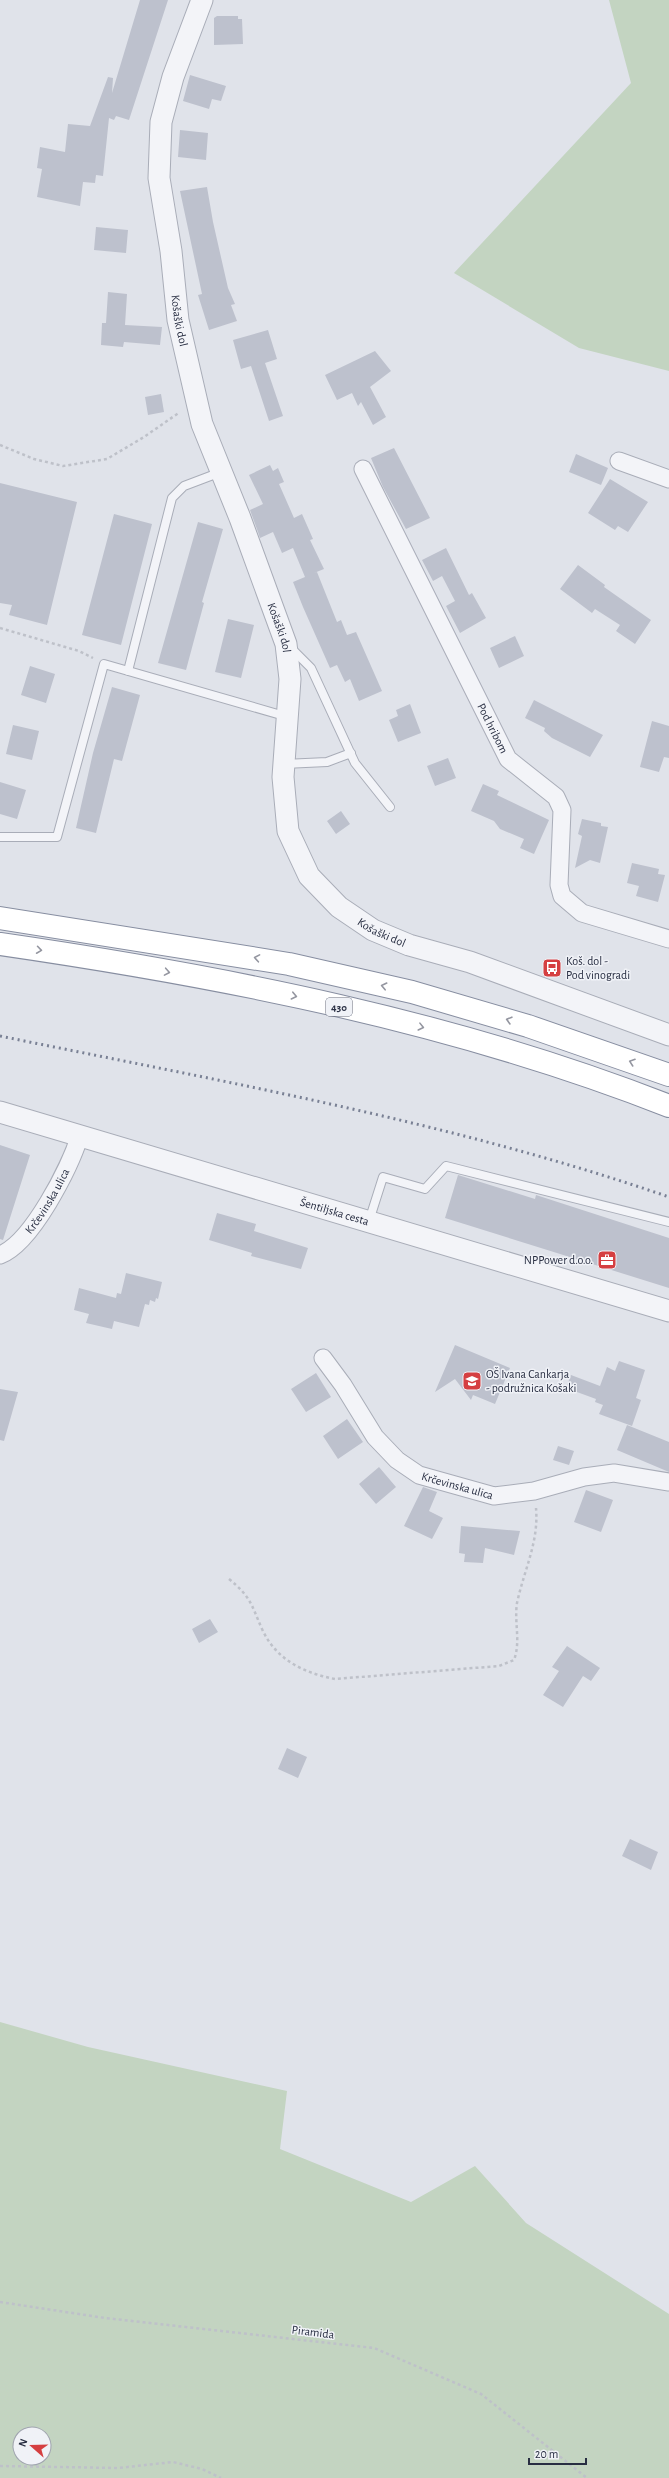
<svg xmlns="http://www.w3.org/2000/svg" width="669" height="2478" viewBox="0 0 669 2478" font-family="'Alegreya Sans',sans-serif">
	<rect width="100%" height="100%" fill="#e0e3ea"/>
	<!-- green -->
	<path fill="#c3d4c1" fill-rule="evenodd" d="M609 0H669V371L579 348 454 273 631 83Z
		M0 2022 88 2047 287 2091 280 2149 411 2202 475 2166 526 2223 669 2314V2478H0ZM20 2434H44V2458H20Z"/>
	<!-- building -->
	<path fill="#bdc1cd" d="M140 0H168L129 120 116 116 114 120 109 118 103 176 96 175 95 183 83 182 80 206 37 197 42 169 37 168 40 147 65 152 68 124 90 126 108 77 113 78 112 93Z
		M217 16H238V19H242L243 44 214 45V18Z
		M190 75 226 86 221 101 212 99 209 109 183 101Z
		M180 130 208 133 206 160 178 157Z
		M207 187 213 222 228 288 235 304 231 305 237 321 209 330 198 295 202 294 180 191Z
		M96 227 128 230 126 253 94 250Z
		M108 292 127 294 125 325 162 327 160 345 124 342 123 347 101 345 102 323H106Z
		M268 330 277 359 265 363 283 416 269 421 251 366 241 369 233 340Z
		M375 351 391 371 370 387 386 417 373 425 361 402 358 406 352 393 337 400 325 375Z
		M161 394 164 412 148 415 145 397Z
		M394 448 430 518 406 529 383 487 371 458Z
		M576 454 608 468 601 485 569 472Z
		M270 465 273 471 278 468 284 482 279 484 294 518 302 514 313 539 310 540 324 569 314 573 317 572 337 622 341 620 347 635 356 632 382 691 359 701 350 679 345 682 337 665 330 668 303 607 293 582 305 577 293 548 282 553 273 532 260 538 258 532 250 510 263 504 249 475Z
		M610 479 648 502 628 532 618 526 615 530 588 513Z
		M0 483 77 502 47 625 9 615 12 605 0 603Z
		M114 514 152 524 121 645 82 635Z
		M198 522 223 529 202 602 204 603 186 670 158 663Z
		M446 548 469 595 472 593 486 618 460 633 446 606 455 601 442 576 433 581 422 560Z
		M578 565 605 585 604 587 651 620 635 644 616 631 620 625 595 609 592 613 560 589Z
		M228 619 254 625 241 678 215 672Z
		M515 636 524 656 499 668 490 648Z
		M30 666 55 674 46 703 21 695Z
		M112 687 140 695 122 761 114 759 96 833 76 828 93 753Z
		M534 700 603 735 590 757 552 738 544 731 545 728 525 718Z
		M410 704 421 733 398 742 389 720 398 716 396 710Z
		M652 721 669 726V758L664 757 659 772 640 767Z
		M13 725 39 731 32 760 6 754Z
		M448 758 456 778 435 786 427 766Z
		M0 782 26 790 17 819 0 814Z
		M483 784 499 791 497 795 549 820 534 854 520 848 524 839 500 829 494 821 471 811Z
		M341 811 350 824 336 834 327 821Z
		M582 819 601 823V826L608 827 600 863 590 860 575 868 582 836 578 834Z
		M632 863 659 869 658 874 665 875 658 902 636 896 639 886 627 883Z
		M0 1145 30 1155 3 1240 0 1239Z
		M458 1175 535 1199 536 1195 669 1238V1288L445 1218Z
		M217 1213 256 1224 254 1231 308 1248 301 1269 251 1256 252 1253 209 1240Z
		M126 1273 162 1282 158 1299 156 1298 155 1302 150 1300 149 1305 145 1304 139 1327 114 1321 112 1329 86 1323 89 1314 74 1310 79 1288 116 1298 117 1293 121 1294Z
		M455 1345 510 1368 495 1404 473 1395 471 1400 455 1379 435 1392Z
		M619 1361 645 1370 636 1398 641 1400 632 1426 599 1414 603 1405 595 1402 596 1399 566 1388 571 1375 600 1386 607 1367 615 1371Z
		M316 1373 331 1397 306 1412 291 1389Z
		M0 1389 18 1392 4 1441 0 1440Z
		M347 1419 363 1442 338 1459 323 1436Z
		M627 1425 669 1442V1472L617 1450Z
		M558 1446 574 1451 569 1465 553 1460Z
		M379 1467 396 1487 376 1504 359 1484Z
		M423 1487 437 1492 429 1511 443 1518 432 1539 404 1526Z
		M586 1490 613 1500 601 1532 574 1522Z
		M461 1526 520 1531 514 1555 485 1548 483 1563 464 1562 465 1554 459 1553Z
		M210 1619 218 1632 199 1643 192 1629Z
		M567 1646 600 1668 591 1681 583 1676 563 1707 543 1695 559 1671 552 1667Z
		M287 1748 307 1757 298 1778 278 1769Z
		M630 1839 658 1852 651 1870 622 1856Z"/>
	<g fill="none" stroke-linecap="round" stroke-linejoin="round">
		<defs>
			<path id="service" d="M290 647 311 668 355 763 390 807
				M128 671 172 498 184 486 221 472
				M284 764 327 762 351 753
				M0 837H57L104 664 288 717
				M369 1221 383 1177 425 1189 446 1166 669 1222"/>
			<g id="minor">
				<path d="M619 461 669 479"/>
				<path id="s1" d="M363 469 508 759 556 797 562 810 559 885 562 896 582 913 669 939"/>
				<path id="s2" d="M0 1255C32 1243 70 1167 80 1135"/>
				<path id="s3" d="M323 1358 343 1385 375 1437 397 1460 419 1475 494 1496 534 1491 584 1477 614 1473 669 1482"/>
			</g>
			<g id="tertiary">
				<path id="s4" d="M202 0 173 77 161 122 159 178 171 251 178 320 202 424 240 518 286 644 290 679 283 777 288 831 309 876 339 907 373 930 409 945 470 962 669 1035"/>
				<path id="s5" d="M0 1112 669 1311"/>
			</g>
			<path id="trunk" d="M0 918 289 964 412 992 528 1026 669 1075
				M0 944C227 977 455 1022 669 1106"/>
		</defs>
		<!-- service casing -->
		<use href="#service" stroke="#a9adb8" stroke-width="10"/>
		<!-- minor casing -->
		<use href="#minor" stroke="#a9adb8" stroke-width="19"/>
		<!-- tertiary casing -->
		<use href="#tertiary" stroke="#a9adb8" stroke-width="23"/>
		<!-- trunk casing -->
		<use href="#trunk" stroke="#878ea1" stroke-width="24"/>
		<!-- path -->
		<path stroke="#bec1c9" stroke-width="2.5" stroke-dasharray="3 3" stroke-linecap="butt" d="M0 445 34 459 63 466 107 459 144 437 180 412
			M0 628 79 651 93 658
			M229 1579C251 1597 251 1604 262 1629 276 1660 304 1673 335 1679L499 1666 514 1660C521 1641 514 1623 517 1603 524 1570 539 1542 536 1508
			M0 2302 105 2318 374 2348 481 2394 587 2478
			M0 2466 118 2468 173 2462 202 2469 221 2478"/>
		<!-- service -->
		<use href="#service" stroke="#f3f4f8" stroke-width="8"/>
		<!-- minor -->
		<use href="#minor" stroke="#f3f4f8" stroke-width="17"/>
		<!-- tertiary -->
		<use href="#tertiary" stroke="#f3f4f8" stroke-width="21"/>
		<!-- trunk -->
		<use href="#trunk" stroke="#fff" stroke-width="22"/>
		<!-- rail -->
		<path stroke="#798094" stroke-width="3" stroke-dasharray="2 4" stroke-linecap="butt" d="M0 1036C225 1082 452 1122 669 1197"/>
	</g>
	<!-- one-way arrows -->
	<defs><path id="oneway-chevron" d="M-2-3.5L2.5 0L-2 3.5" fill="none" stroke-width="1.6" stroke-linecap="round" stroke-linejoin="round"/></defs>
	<g stroke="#9496a0">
		<use href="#oneway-chevron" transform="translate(39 950) rotate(8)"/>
		<use href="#oneway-chevron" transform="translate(257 958) rotate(-170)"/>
		<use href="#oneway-chevron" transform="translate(167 972) rotate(10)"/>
		<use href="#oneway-chevron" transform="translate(384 986) rotate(-167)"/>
		<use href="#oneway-chevron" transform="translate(294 996) rotate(13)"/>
		<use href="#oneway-chevron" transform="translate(509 1020) rotate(-164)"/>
		<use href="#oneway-chevron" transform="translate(421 1027) rotate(14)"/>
		<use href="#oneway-chevron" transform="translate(632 1062) rotate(-161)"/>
	</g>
	<!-- icons -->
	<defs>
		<symbol id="bus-square" viewBox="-11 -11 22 22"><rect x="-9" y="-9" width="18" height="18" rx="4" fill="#d53f41" stroke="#f0f2f7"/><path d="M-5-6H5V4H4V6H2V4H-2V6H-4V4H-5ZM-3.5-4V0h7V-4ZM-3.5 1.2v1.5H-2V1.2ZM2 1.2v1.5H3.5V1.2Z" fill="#fff"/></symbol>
		<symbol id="office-square" viewBox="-11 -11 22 22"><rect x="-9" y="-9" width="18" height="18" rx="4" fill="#d53f41" stroke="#f0f2f7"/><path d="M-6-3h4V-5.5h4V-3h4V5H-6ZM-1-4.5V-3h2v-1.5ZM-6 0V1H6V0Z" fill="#fff"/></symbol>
		<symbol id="school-square" viewBox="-11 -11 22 22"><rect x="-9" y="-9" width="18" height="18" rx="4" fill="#d53f41" stroke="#f0f2f7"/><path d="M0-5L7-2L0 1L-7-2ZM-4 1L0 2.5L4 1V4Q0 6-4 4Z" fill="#fff"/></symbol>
	</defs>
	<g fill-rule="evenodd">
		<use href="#bus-square" x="541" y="957" width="22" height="22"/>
		<use href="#office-square" x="596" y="1249" width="22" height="22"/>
		<use href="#school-square" x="461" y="1370" width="22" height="22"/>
	</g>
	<g text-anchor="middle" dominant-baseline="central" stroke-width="3" stroke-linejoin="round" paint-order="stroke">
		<!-- shield labels -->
		<rect fill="#f0f2f7" stroke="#646978" stroke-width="1" x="326" y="998" width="26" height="18" rx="3"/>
		<g font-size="11" font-weight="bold" fill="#282e42">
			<text x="339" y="1007">430</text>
		</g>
		<!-- street labels -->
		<g font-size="12" fill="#282e42" stroke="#f0f2f7">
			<text stroke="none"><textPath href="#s4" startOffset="329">Košaški dol</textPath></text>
			<text stroke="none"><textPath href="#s4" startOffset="653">Košaški dol</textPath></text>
			<text stroke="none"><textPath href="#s1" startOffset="290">Pod hribom</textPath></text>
			<text stroke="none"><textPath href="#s4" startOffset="1001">Košaški dol</textPath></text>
			<text stroke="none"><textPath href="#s2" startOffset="73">Krčevinska ulica</textPath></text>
			<text stroke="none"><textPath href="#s5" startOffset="349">Šentiljska cesta</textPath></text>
			<text stroke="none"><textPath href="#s3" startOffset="193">Krčevinska ulica</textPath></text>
			<text transform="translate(313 2332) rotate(7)">Piramida</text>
		</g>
		<!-- poi labels -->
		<g font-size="12" fill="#282e42" stroke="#f0f2f7" text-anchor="start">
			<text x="566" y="961">Koš. dol -<tspan x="566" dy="14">Pod vinogradi</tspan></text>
			<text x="593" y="1260" text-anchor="end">NPPower d.o.o.</text>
			<text x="486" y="1374">OŠ Ivana Cankarja<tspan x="486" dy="14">- podružnica Košaki</tspan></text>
		</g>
	</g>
	<!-- north arrow -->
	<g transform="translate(32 2446) rotate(290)"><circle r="19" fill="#f0f2f7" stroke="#a0a4af"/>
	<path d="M0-3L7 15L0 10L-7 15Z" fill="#d53f41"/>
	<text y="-6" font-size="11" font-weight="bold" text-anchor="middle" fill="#282e42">N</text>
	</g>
	<!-- scale -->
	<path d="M529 2458v6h57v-6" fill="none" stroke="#282e42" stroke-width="2"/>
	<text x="535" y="2458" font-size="12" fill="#282e42" stroke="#f0f2f7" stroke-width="3" paint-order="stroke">20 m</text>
</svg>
